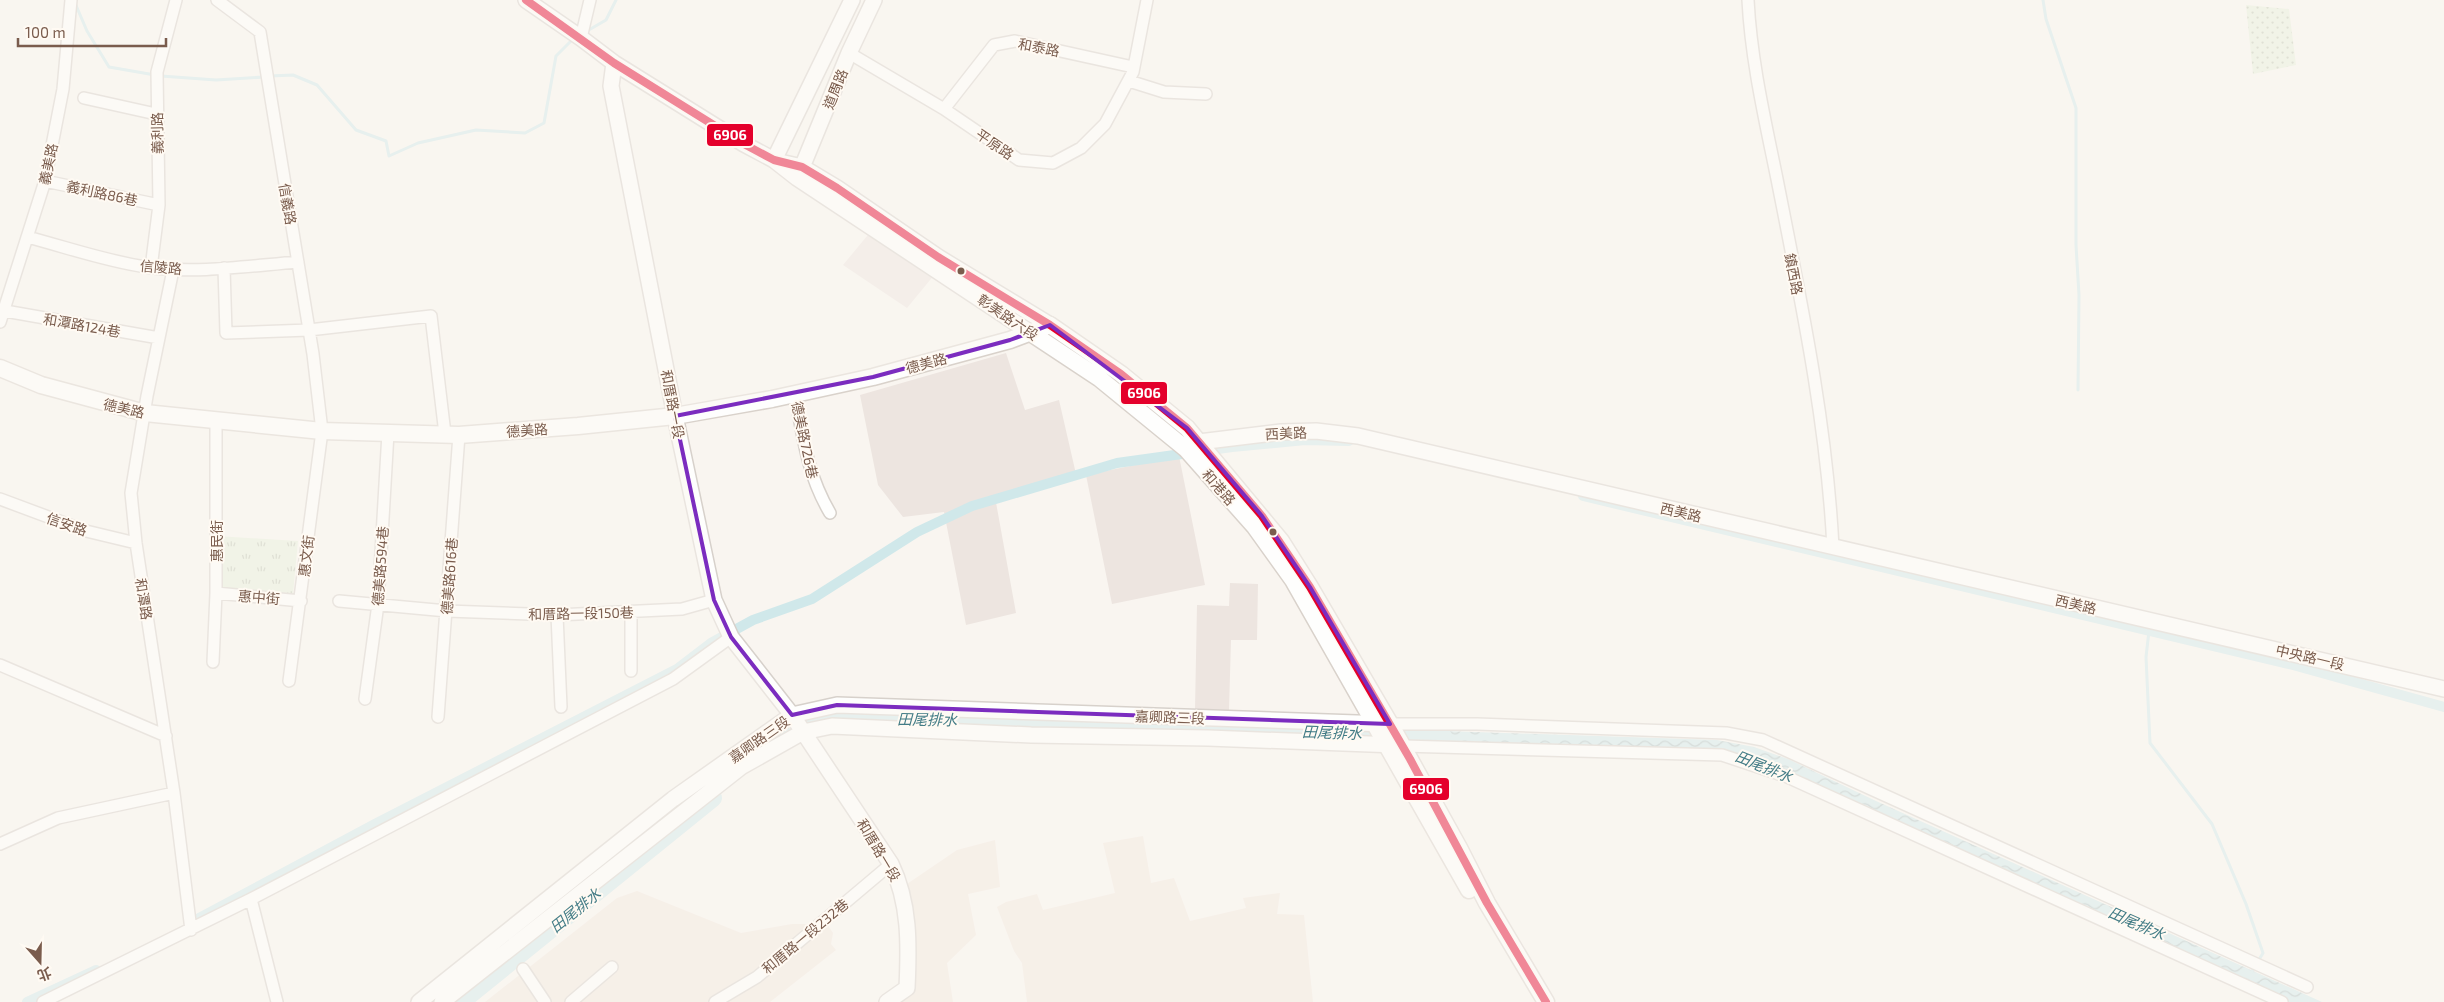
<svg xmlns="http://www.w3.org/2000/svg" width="2444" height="1002" viewBox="0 0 2444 1002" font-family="'Exo 2','Noto Sans TC',sans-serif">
	<defs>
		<pattern id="grass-dots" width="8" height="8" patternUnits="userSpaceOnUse" patternTransform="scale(1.25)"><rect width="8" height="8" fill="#e7f0db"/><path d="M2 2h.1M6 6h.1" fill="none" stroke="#c0c6b4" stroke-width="1.8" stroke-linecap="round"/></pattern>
		<pattern id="park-tufts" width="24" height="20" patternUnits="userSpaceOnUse" patternTransform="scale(1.25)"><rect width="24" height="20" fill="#e7f0db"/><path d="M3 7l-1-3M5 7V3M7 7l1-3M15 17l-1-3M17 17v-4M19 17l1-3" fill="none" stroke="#c0c6b4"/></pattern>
		<pattern id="water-waves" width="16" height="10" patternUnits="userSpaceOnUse" patternTransform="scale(1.25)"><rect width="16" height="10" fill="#d0e8ea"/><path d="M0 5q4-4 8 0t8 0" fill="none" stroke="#aebfc0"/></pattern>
	</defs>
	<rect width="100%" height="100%" fill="#f9f5f0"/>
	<!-- residential -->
	<path fill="#f2e8de" d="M1143 836 1151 883 1174 878 1190 921 1246 908 1243 898 1280 893 1277 914 1304 915 1313 1002H1027L1022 963 1014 951 997 907 1006 902 1037 894 1043 910 1115 893 1103 843Z
		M995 840 1000 887 968 894 976 935 947 963 953 1002H897L916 990V938L907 884 957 850Z
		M637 891 741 933 792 924H827L833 933 831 944 836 950 770 1002H485L617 898Z"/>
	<!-- industrial -->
	<path fill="#ede5e0" d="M872 230 935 274 907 308 843 265Z
		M1006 353 1025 410 1059 400 1076 474 995 497 1016 613 966 625 944 512 903 517 878 485 860 395Z
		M1179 456 1205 585 1112 604 1086 475Z
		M1230 583 1258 584 1257 640H1231L1229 710 1195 709 1197 605 1229 606Z"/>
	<!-- grass -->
	<path fill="url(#grass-dots)" d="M2246 5 2289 9 2296 65 2253 74Z"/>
	<!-- park -->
	<path fill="url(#park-tufts)" d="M217 536 298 541 293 594 218 587Z"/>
	<!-- water -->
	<path fill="url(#water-waves)" d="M1417 730 1717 740 1754 747 1788 759 1876 801 2322 1002H2288L1732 753 1424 742Z"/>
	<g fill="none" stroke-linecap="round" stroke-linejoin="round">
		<!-- stream -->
		<path stroke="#d0e8ea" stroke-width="3" d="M2043 0 2046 19 2076 108V245L2079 295 2078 390
			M75 3 87 31 109 67 155 75
			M587 31 606 20 616 0
			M161 76 216 80 264 77
			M270 76 293 75 317 85 356 130 386 141 389 156 418 143 476 130 525 133 544 123 556 56 573 39
			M2149 631 2146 657 2150 743 2212 824 2246 904 2263 953 2251 973"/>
		<!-- canal -->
		<path stroke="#d0e8ea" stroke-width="10" d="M1583 496 2293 665 2444 707
			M190 923 375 824 677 669 711 643 753 620 812 599 917 532 972 506 1117 463 1232 447 1305 440 1349 441
			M27 1002 96 970"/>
		<!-- river -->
		<path stroke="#d0e8ea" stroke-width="18" d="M788 738 813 719 866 718 1156 724 1443 736
			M461 1002 713 798"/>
		<defs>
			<path id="minor" d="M217 0 260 32 313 354 322 431 289 681
				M1748 0C1751 60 1765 120 1777 179 1801 301 1827 424 1833 548
				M581 38 590 0
				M849 53 944 109 1019 160 1053 163 1081 148 1105 124 1133 72 1147 0
				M1129 81 1164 92 1206 94
				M84 98 156 114
				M944 109 994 45 1015 41 1133 67
				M45 181 159 205
				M27 237C66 247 105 261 146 267 196 274 248 266 298 262
				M151 268 159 205 157 72 176 0
				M224 268 226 333 309 330 431 316 445 434
				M173 270 147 396 131 493 136 543 174 793 191 930
				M5 311 159 338
				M0 322 45 181 63 89 71 0
				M795 394C803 437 807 474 830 513
				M0 499 86 531 136 543
				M216 593 301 601
				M339 601 447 611 557 615 682 609 714 600
				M631 612V671
				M557 615 561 707
				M213 662 216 593V421
				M0 665 166 736
				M365 699 378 604 388 433
				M438 717 459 435
				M1390 724H1477L1726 733 1763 740 2307 987
				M1403 746 1722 755 1785 776 2282 1002
				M0 844 58 818 174 793
				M251 899 277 1002
				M523 969 545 1002
				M43 1002 251 899 673 679 731 637
				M571 1002 612 967
				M715 1002 757 977 891 864"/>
			<path id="tertiary" d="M526 0 581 38 614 63 744 144 774 160 797 178 1031 333
				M614 63 611 86 675 416 714 600 731 637 792 715 891 864C910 903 909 945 907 988L887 1002
				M774 160 852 0
				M780 162 802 167 837 188 938 257 1050 325
				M798 177 849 53 874 0
				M1189 448 1199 442 1281 432 1316 431 1358 436 2444 689
				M419 1002 673 799 792 715 837 705 1386 724
				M442 1002 741 767 803 732 832 726 1031 735 1208 738 1396 745"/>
			<path id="secondary" d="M1031 333 1099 378 1186 449 1255 527 1293 580 1469 890
				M0 368 41 385 145 413 322 431 459 435 578 426 675 416 772 399 873 377 1010 340 1050 325 1121 374 1187 428 1281 541 1310 587 1393 729 1459 848 1487 903 1546 1002"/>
		</defs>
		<!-- minor casing -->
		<use href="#minor" stroke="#d7d1cb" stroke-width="14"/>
		<!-- tertiary casing -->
		<use href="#tertiary" stroke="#d7d1cb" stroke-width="18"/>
		<!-- secondary casing -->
		<use href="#secondary" stroke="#d9d2cb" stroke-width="19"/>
		<!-- minor -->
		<use href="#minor" stroke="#fefefd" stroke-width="11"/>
		<!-- tertiary -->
		<use href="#tertiary" stroke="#fefefd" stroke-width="15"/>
		<!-- secondary -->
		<use href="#secondary" stroke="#fefefd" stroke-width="16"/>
		<defs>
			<path id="bus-1" d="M526 0 614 63 744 144 774 160 802 167 837 188 938 257 1050 325 1121 374 1187 428 1262 516 1310 587 1410 759 1487 903 1546 1002"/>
		</defs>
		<!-- bus-1 casing -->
		<use href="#bus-1" stroke="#fffaf3" stroke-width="11"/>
		<!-- bus-1 -->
		<use href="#bus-1" stroke="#e4002b" stroke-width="8"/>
	</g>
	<!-- marked area -->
	<path d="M0 0H2444V1002H0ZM1050 325 1187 428 1262 516 1310 587 1390 724 837 705 792 715 731 637 714 600 675 416 873 377 1010 340Z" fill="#f9f5f0" fill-opacity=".55" fill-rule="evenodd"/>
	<path fill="none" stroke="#7b2cbf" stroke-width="4" stroke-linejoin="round" d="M1050 325 1187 428 1262 516 1310 587 1390 724 837 705 792 715 731 637 714 600 675 416 873 377 1010 340Z"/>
	<!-- markers -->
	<g fill="#7a5c4d" stroke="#fffaf3" stroke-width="2">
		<circle cx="961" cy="271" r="4.5"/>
		<circle cx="1273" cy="532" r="4.5"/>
	</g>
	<g text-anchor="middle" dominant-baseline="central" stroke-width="4" stroke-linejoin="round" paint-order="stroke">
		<!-- street labels -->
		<g font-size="14" fill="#7a5c4d" stroke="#fffaf3">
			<text transform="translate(1039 47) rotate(11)">和泰路</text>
			<text transform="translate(835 89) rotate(-68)">道周路</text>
			<text transform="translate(157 133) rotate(-91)">義利路</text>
			<text transform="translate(995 144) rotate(34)">平原路</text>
			<text transform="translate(48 164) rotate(-78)">義美路</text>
			<text transform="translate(102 193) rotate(12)">義利路86巷</text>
			<text transform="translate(288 204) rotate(80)">信義路</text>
			<text transform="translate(161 267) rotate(5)">信陵路</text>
			<text transform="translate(1794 274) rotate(79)">鎮西路</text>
			<text transform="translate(1008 317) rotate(34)">彰美路六段</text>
			<text transform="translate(82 325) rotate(10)">和潭路124巷</text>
			<text transform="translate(926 363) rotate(-15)">德美路</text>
			<text transform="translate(673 404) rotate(79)">和厝路一段</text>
			<text transform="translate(124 408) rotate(13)">德美路</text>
			<text transform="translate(527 430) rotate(-4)">德美路</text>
			<text transform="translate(1286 433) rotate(-3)">西美路</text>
			<text transform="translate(805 440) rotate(78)">德美路726巷</text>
			<text transform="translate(1219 487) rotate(49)">和港路</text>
			<text transform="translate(1681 512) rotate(13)">西美路</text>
			<text transform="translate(67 524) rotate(19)">信安路</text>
			<text transform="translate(216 541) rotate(-90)">惠民街</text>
			<text transform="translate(306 556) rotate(-83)">惠文街</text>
			<text transform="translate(380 566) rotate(-86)">德美路594巷</text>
			<text transform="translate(449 576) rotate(-86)">德美路616巷</text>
			<text transform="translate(259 597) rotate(5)">惠中街</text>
			<text transform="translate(144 599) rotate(81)">和潭路</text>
			<text transform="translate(2076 604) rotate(13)">西美路</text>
			<text transform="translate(581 613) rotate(-1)">和厝路一段150巷</text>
			<text transform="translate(2310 657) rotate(13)">中央路一段</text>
			<text transform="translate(1170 717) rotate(2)">嘉卿路三段</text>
			<text transform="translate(759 739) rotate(-35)">嘉卿路三段</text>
			<text transform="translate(879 850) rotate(59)">和厝路一段</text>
			<text transform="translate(805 936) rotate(-40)">和厝路一段232巷</text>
		</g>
		<!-- water labels -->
		<g font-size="15" font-style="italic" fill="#437c86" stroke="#fffaf3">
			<text transform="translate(927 719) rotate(1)">田尾排水</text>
			<text transform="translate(1332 732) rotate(2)">田尾排水</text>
			<text transform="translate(1764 766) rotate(22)">田尾排水</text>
			<text transform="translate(575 910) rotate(-39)">田尾排水</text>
			<text transform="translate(2137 923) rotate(24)">田尾排水</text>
		</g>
	</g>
	<g stroke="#fffaf3" stroke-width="2">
		<rect x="706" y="123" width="48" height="24" rx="5" fill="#e4002b"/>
		<rect x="1120" y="381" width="48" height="24" rx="5" fill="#e4002b"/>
		<rect x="1402" y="777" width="48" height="24" rx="5" fill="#e4002b"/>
	</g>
	<g font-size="14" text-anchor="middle" font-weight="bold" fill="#fff">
		<text x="730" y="140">6906</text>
		<text x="1144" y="398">6906</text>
		<text x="1426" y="794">6906</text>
	</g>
	<!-- north arrow -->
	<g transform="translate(40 962) rotate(160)" stroke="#fffaf3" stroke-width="4" paint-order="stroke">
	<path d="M0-4L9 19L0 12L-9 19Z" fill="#7a5c4d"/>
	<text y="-8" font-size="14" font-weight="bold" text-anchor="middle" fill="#7a5c4d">北</text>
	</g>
	<!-- scale -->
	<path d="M18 38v8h148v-8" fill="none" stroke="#7a5c4d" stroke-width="2.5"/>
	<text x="25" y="38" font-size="15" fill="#7a5c4d" stroke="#fffaf3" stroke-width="4" paint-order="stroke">100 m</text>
</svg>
